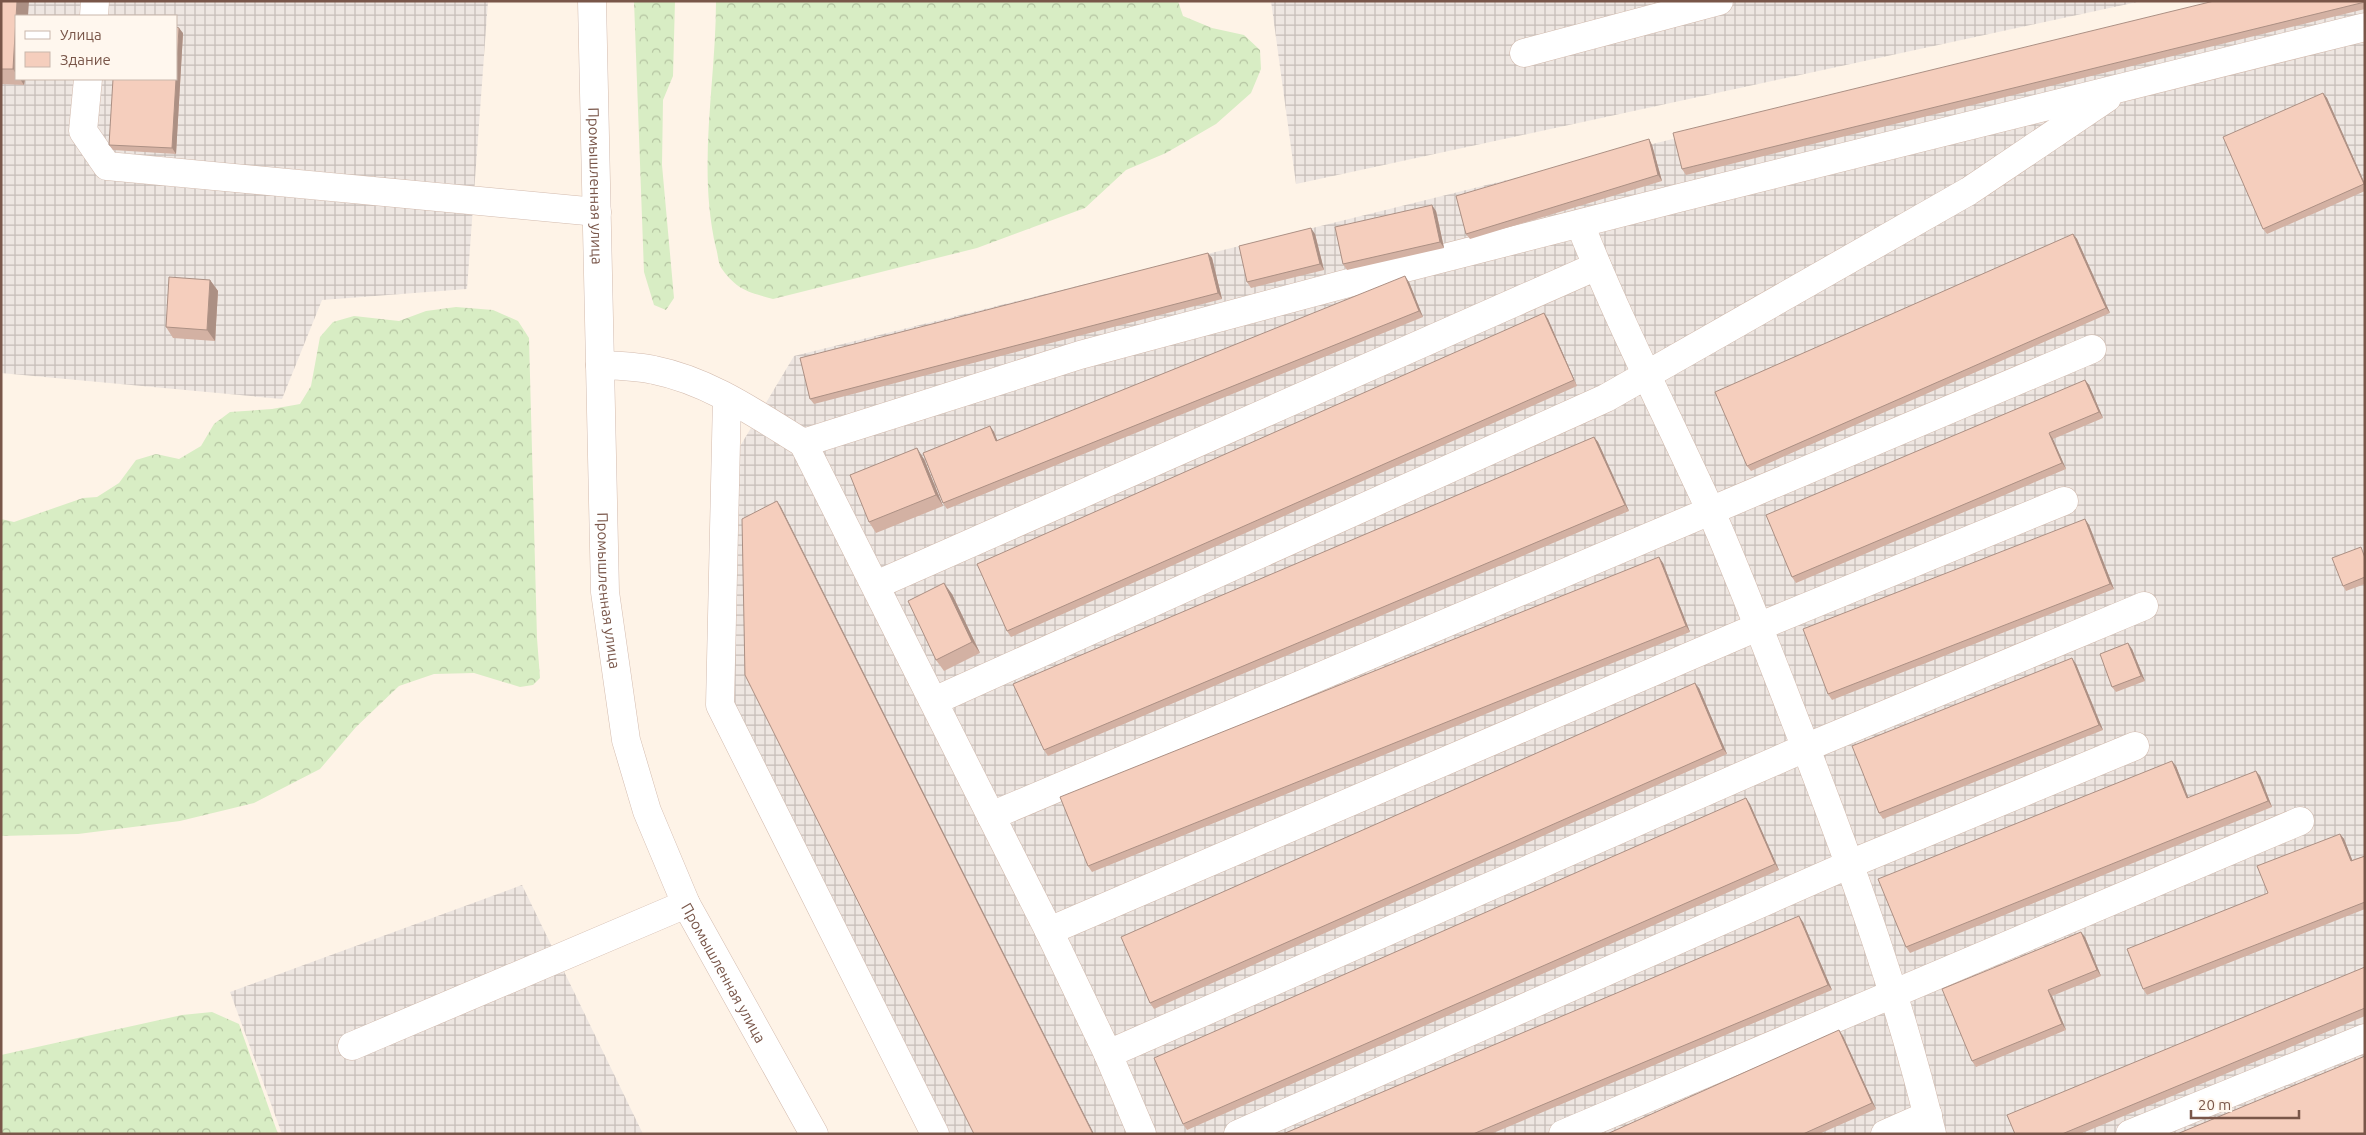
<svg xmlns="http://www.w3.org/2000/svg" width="2366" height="1135" viewBox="0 0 2366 1135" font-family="Ubuntu,sans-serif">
	<defs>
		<pattern id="industrial-grid" width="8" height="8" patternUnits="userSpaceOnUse" patternTransform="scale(1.25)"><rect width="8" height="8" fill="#eee6e1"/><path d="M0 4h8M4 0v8" fill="none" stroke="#c6bdb8"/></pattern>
		<pattern id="forest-crowns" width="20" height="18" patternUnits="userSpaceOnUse" patternTransform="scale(1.25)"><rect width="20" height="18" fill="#d8edc4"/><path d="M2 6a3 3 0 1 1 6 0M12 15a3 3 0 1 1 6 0" fill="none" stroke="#b4c3a1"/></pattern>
	</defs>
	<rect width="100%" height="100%" fill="#fef3e7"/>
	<!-- industrial -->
	<path fill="url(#industrial-grid)" fill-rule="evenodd" d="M1 1H488L467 289 322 300 282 399 1 373ZM16 16H176V79H16Z
		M1271 1H2142L1296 184Z
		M2232 1H2365V1134H926L712 708 718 483 794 356Z
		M522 885 643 1134H282L230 992Z"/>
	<!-- forest -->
	<path fill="url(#forest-crowns)" d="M634 1H675L673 76 663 100 662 165 674 298 666 310 654 305 644 272Z
		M716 1H1178L1183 16 1212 28 1244 35 1260 50 1261 69 1251 93 1216 124 1166 153 1126 170 1085 208 977 248 773 299C749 292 738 291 722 269 718 264 718 254 716 248 697 167 716 83 716 1Z
		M456 307 493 310 518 321 529 338 537 638 540 678 533 685 520 687 474 673 434 674 399 686 356 727 320 769 254 803 180 821 78 834 1 836V519L14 522 83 498 97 497 119 483 136 460 156 454 179 459 201 446 214 424 230 412 272 409 300 404 311 386 320 337 333 322 354 316 399 321 426 311Z
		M212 1012 239 1024 278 1134H1V1055L182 1015Z"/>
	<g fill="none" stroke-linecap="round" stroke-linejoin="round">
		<defs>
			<g id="minor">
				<path id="s1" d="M592 1 605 592 626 740 647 811 686 904 814 1134"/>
				<path d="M94 16 95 1"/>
				<path d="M1524 53 1719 1"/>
				<path d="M88 79 83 131 107 166 597 212"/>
				<path d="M1580 224C1619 323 1668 417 1712 514 1746 592 1776 672 1807 751 1855 876 1901 1003 1932 1134"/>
				<path d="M600 365C618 366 637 366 654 370 709 381 756 414 803 443L1080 355 1401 269 1679 198 2365 27"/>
				<path d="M727 398 720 705 935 1134"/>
				<path d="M803 443 1049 931 1108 1054 1142 1134"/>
				<path d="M876 585 1597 266"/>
				<path d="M934 701 1606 398 1969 191 2107 98"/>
				<path d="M991 816 2092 349"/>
				<path d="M1049 931 1760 626 2064 501"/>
				<path d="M352 1046 686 904"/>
				<path d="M1108 1054 1805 748 2144 606"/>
				<path d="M1238 1134 1850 864 2135 746"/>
				<path d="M1563 1134 2300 821"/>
				<path d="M1885 1134 1928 1115"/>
				<path d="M2130 1134 2365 1038"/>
			</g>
		</defs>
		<!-- minor casing -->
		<use href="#minor" stroke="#d3bbae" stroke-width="29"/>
		<!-- minor -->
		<use href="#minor" stroke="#fff" stroke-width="28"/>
	</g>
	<!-- wall -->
	<path fill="#d3b1a3" d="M1 1 16 16V79H25L24 85 1 84Z
		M2365 1V9L1686 175 1682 169Z
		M183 33 176 154 113 150 109 145Z
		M2323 93 2327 98 2365 184V191L2267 234 2263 229Z
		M1649 139 1652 145 1662 181 1470 239 1466 234Z
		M1436 211 1444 248 1347 270 1343 264Z
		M1315 234 1324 270 1251 288 1247 282Z
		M2073 234 2077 239 2110 313 1751 471 1747 466Z
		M1208 253 1212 258 1222 299 814 404 810 399Z
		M210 280 218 291 215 341 173 338 166 327Z
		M1409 282 1423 317 947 509 943 503 990 426 994 432 997 441Z
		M1544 313 1548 319 1577 386 1011 637 1007 631Z
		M2085 380 2089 385 2103 418 2053 439 2066 469 1796 583 1792 577Z
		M1594 437 1598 442 1629 511 1048 756 1044 750Z
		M924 459 943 506 876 533 869 522Z
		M2085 519 2089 525 2114 589 1832 700 1828 694Z
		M2365 553V584L2346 591 2343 586Z
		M1663 563 1690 632 1092 872 1088 866Z
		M952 594 980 653 944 671 936 660Z
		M2132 649 2145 681 2116 692 2112 687Z
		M2076 664 2103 730 1883 819 1879 813Z
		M1699 688 1727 754 1154 1009 1150 1003Z
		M2176 766 2188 798 2260 776 2272 807 1910 953 1906 947Z
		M1746 798 1750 804 1779 870 1187 1130 1183 1124Z
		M2340 834 2344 839 2352 860 2365 856V909L2147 995 2143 989 2268 893Z
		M1803 922 1832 990 1491 1134H1283Z
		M2085 937 2101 976 2052 996 2066 1030 1976 1067 1972 1061Z
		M2365 967V1016L2080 1134H2015Z
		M1843 1036 1876 1109 1819 1134H1607Z"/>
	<!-- shaded-wall -->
	<path fill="#ac9084" d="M17 1H29L28 16H16Z
		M16 17V74L13 69Z
		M179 28 183 33 176 154 172 148Z
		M20 79H25L24 85Z
		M2323 93 2327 98 2365 184V186Z
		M1649 139 1652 145 1662 181 1658 175Z
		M1432 205 1436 211 1444 248 1440 242Z
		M1311 228 1315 234 1324 270 1320 264Z
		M2073 234 2077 239 2110 313 2106 308Z
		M1208 253 1212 258 1222 299 1218 293Z
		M1405 276 1409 282 1423 317 1419 311Z
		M210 280 218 291 215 341 207 330Z
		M1544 313 1548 319 1577 386 1574 380Z
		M2085 380 2089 385 2103 418 2099 412Z
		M990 426 994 432 1000 447 996 441Z
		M2049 433 2053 439 2066 469 2062 463Z
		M1594 437 1598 442 1629 511 1625 505Z
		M917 448 924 459 943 506 936 495Z
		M777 501 781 507 1094 1134H1093Z
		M2085 519 2089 525 2114 589 2110 584Z
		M1659 557 1663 563 1690 632 1686 626Z
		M944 583 952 594 980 653 972 642Z
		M2128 643 2132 649 2145 681 2141 676Z
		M2072 658 2076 664 2103 730 2099 725Z
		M1695 683 1699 688 1727 754 1723 749Z
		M2172 761 2176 766 2191 804 2187 798Z
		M2256 771 2260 776 2272 807 2268 801Z
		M1746 798 1750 804 1779 870 1775 864Z
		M2340 834 2344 839 2355 867 2351 861Z
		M1799 916 1803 922 1832 990 1828 985Z
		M2081 932 2085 937 2101 976 2097 970Z
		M2048 990 2052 996 2066 1030 2062 1024Z
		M1839 1030 1843 1036 1876 1109 1872 1103Z"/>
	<!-- building -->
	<path fill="#f5cebd" stroke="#ac9084" d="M1 1H17L13 69H1Z
		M2214 1H2365V2L1682 169 1673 133Z
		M176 27 179 28 172 148 109 145 113 79H176Z
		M2323 93 2364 184 2263 229 2223 137Z
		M1649 139 1658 175 1466 234 1456 196Z
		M1432 205 1440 242 1343 264 1335 227Z
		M1311 228 1320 264 1247 282 1239 246Z
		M2073 234 2106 308 1747 466 1715 392Z
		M1208 253 1218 293 810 399 800 358Z
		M1405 276 1419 311 943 503 923 453 990 426 996 441Z
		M169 277 210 280 207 330 166 327Z
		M1544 313 1574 380 1007 631 977 564Z
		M2085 380 2099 412 2049 433 2062 463 1792 577 1766 515Z
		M1594 437 1625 505 1044 750 1013 684Z
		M917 448 936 495 869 522 850 475Z
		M777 501 1093 1134H974L745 675 742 519Z
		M2085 519 2110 584 1828 694 1803 629Z
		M2361 547 2365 558V577L2343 586 2332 558Z
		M1659 557 1686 626 1088 866 1060 797Z
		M944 583 972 642 936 660 908 601Z
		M2128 643 2141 676 2112 687 2100 654Z
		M2072 658 2099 725 1879 813 1852 746Z
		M1695 683 1723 749 1150 1003 1121 937Z
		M2172 761 2187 798 2256 771 2268 801 1906 947 1878 879Z
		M1746 798 1775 864 1183 1124 1154 1058Z
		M2340 834 2351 861 2365 856V902L2143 989 2127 949 2268 893 2257 866Z
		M1799 916 1828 985 1473 1134H1283Z
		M2081 932 2097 970 2048 990 2062 1024 1972 1061 1942 989Z
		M2365 967V1008L2062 1134H2015L2007 1115Z
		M1839 1030 1872 1103 1803 1134H1607Z
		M2365 1056V1134H2177Z"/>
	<g text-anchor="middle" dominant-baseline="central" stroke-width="4" stroke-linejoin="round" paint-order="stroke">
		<!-- street labels -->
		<g font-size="15" fill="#795649" stroke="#fff7ee">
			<text stroke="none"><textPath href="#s1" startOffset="185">Промышленная улица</textPath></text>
			<text stroke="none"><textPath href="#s1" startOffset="590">Промышленная улица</textPath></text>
			<text stroke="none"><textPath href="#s1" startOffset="994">Промышленная улица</textPath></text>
		</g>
	</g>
	<!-- border -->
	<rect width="2366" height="1135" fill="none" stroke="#795649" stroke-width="5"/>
	<!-- legend -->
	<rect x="15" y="15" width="162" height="65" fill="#fff7ee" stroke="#c9b7ac"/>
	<rect x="25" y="31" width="25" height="8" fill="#ffffff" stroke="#c9b7ac"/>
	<text x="60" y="40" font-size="15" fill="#795649">Улица</text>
	<rect x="25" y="52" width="25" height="15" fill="#f5cebd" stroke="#c9b7ac"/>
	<text x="60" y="65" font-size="15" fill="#795649">Здание</text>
	<!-- scale -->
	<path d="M2191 1110v8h108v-8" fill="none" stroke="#795649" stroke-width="2.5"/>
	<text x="2198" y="1110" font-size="15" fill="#795649" stroke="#fff7ee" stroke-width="4" paint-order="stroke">20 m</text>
</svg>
